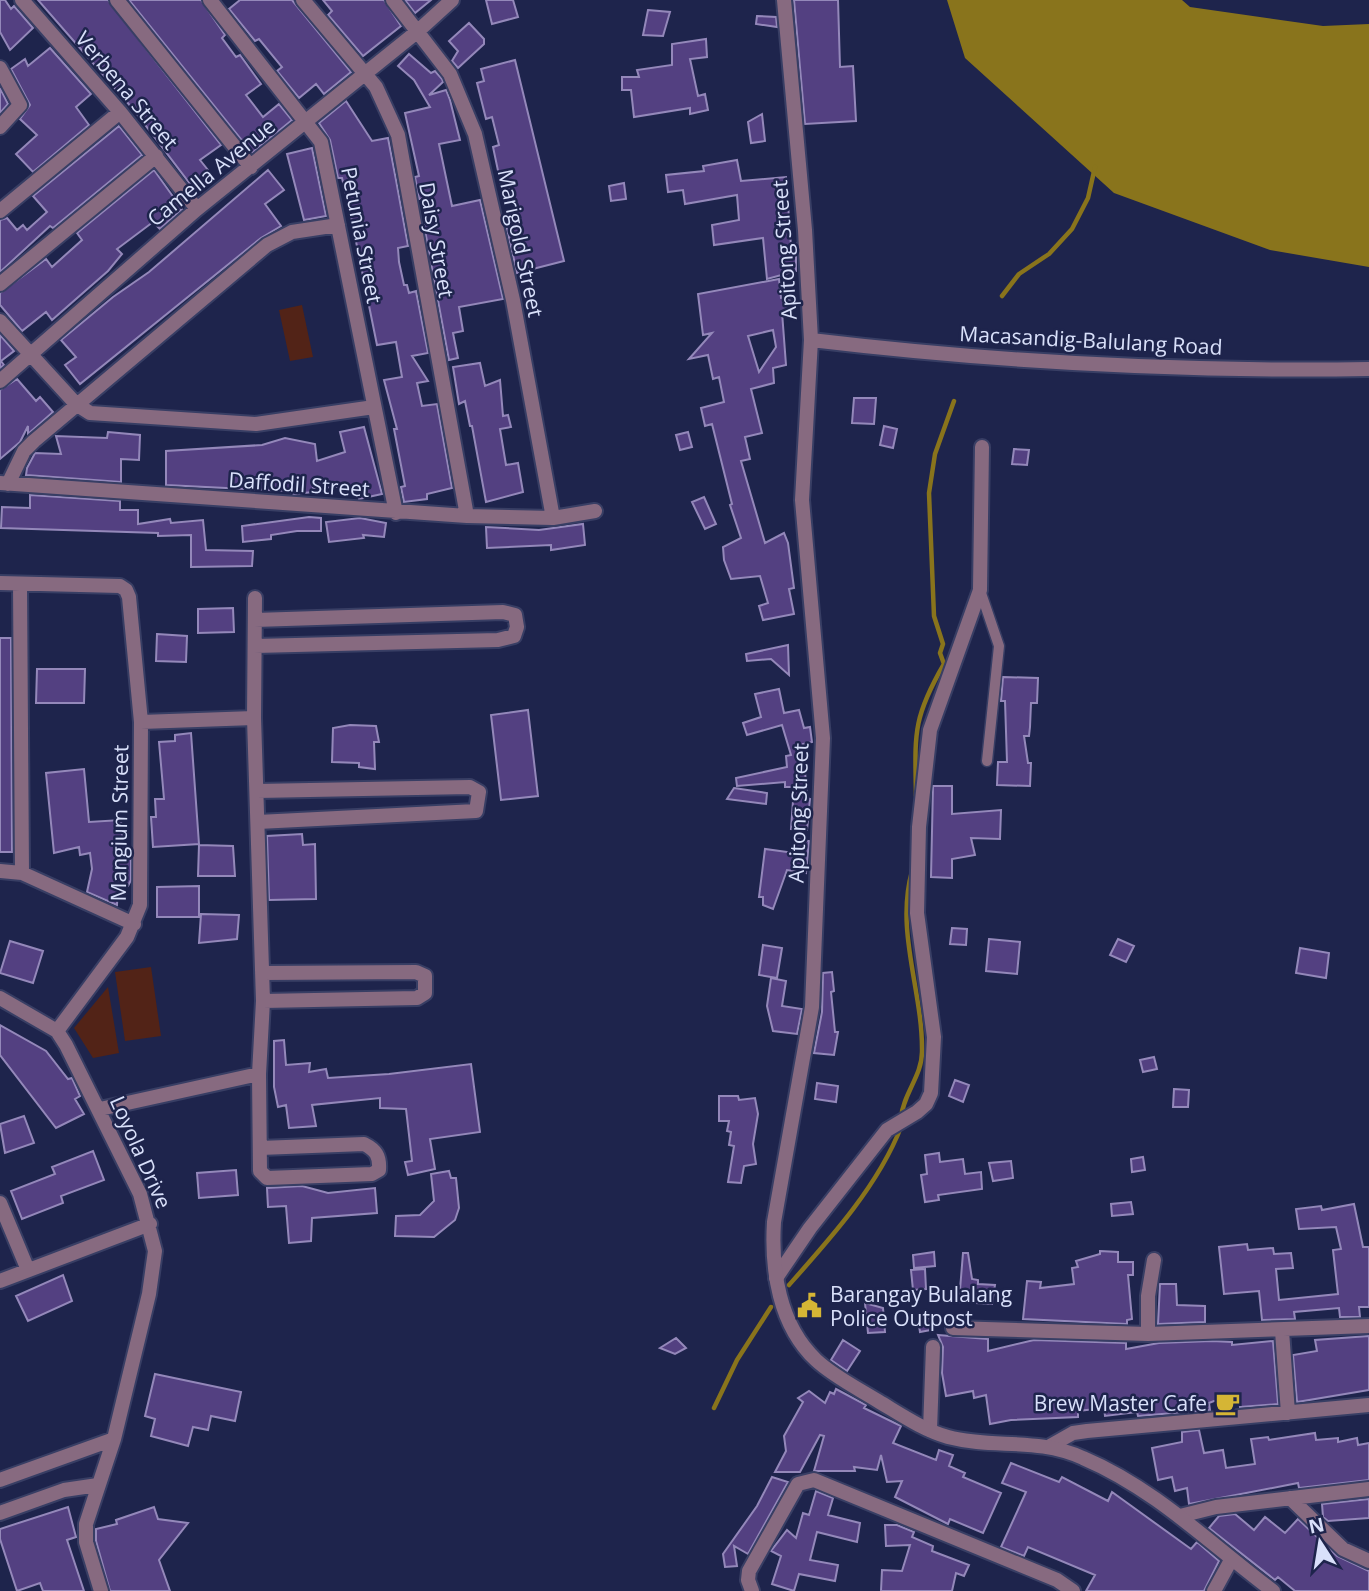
<svg xmlns="http://www.w3.org/2000/svg" width="1369" height="1591" viewBox="0 0 1369 1591" font-family="'Open Sans',sans-serif">
	<rect width="100%" height="100%" fill="#1e244c"/>
	<!-- green -->
	<path fill="#522317" d="M302 305 313 357 290 361 279 310Z
		M151 967 161 1036 125 1041 115 972Z
		M108 987 119 1053 93 1058 74 1028Z"/>
	<!-- water -->
	<path fill="#89741c" d="M947 0H1182L1190 7 1323 26 1369 24V267L1270 250 1114 193 965 58Z"/>
	<g fill="none" stroke-linecap="round" stroke-linejoin="round">
		<!-- stream -->
		<path stroke="#89741c" stroke-width="4.5" d="M1002 296 1019 274 1049 254 1072 229 1088 198 1095 167
			M916 796C915 735 912 719 944 664L940 653 943 644 934 616 929 493 935 454 954 401
			M901 1118C903 1094 922 1076 922 1052 923 991 895 932 912 871
			M789 1285C830 1239 878 1186 901 1127
			M714 1408 737 1360 771 1307"/>
	</g>
	<!-- building -->
	<path fill="#534081" stroke="#9488ba" stroke-width="2" fill-rule="evenodd" d="M0 0H5L11 9 14 6 33 28 10 50 0 32Z
		M38 0H108L221 145 200 160 212 175 194 189 133 109Z
		M129 0H201L225 35 222 38 236 57 240 55 261 84 246 95 263 117 279 104 292 120 252 153Z
		M240 0H292L351 72 324 94 316 84 299 98 277 71 282 67 259 39 255 41 229 9Z
		M323 0H384L401 26 363 56 328 15 332 11Z
		M405 0H431L415 13Z
		M486 0H513L518 17 492 24Z
		M794 0H838L840 67 853 66 856 121 805 124Z
		M648 10 670 12 663 36 643 35Z
		M757 16 776 17 777 27 756 24Z
		M469 23 484 39V44L458 68 452 61 458 51 449 41Z
		M706 39 707 57 690 59 698 96 705 94 708 110 690 114V108L634 117 631 90H622V77H639L637 70 672 65V44Z
		M50 48 91 94 76 107 89 125 33 172 16 154 37 135 20 119 30 105 11 69 25 59 28 66Z
		M409 54 431 73 435 71 442 79 443 82 429 95 446 90 450 100 460 140 439 144 452 206 480 200 503 299 459 307 463 331 453 333 458 358 449 360 424 225 429 223 425 198 419 199 415 177 419 176 405 113 430 107 414 80 398 66Z
		M515 60 564 261 517 273 505 220 517 217 508 184 501 185 493 147 499 145 492 117 486 119 477 83 484 81 481 69Z
		M0 88 8 104 0 113Z
		M346 101 372 141 388 138 396 180 408 246 398 248 399 262 404 285H407L409 293 416 291 428 353 412 356 428 381 417 383 422 406 437 404 452 488 427 494V499L404 502 401 487 405 486 394 429H397L384 380 402 377 396 342 377 345 348 202 342 178H338L330 140 319 123Z
		M762 114 765 141 751 143 748 122Z
		M119 126 142 155 53 228 50 226 0 272V220L7 218 17 230 23 225 27 230 47 212 33 196Z
		M312 148 326 216 304 220 287 154Z
		M737 160 741 181 786 177 791 246 796 244V271L767 279 763 238 714 245 712 225 739 220 737 195 685 204 683 190 668 192 666 175 704 171 703 166Z
		M154 170 182 209 160 229 153 222 117 249 122 254 108 271 52 320 46 312 22 331 0 305V293L46 259 52 267 82 240 77 233Z
		M268 170 284 190 265 204 281 226 261 238 80 384 65 365 76 357 61 340 113 297 149 272Z
		M624 183 626 199 611 201 609 186Z
		M779 279 781 298 794 302 791 314 782 312 786 365 773 368 774 383 751 389 762 433 745 437 750 459 741 461 765 543 784 533 788 543 794 588 789 589 794 614 763 620 759 606 768 603 760 576 731 579 724 560 723 547 741 538 730 505 732 504 712 424 705 426 701 408 724 402 719 377 713 379 708 355 689 359 712 333 703 335 698 294ZM773 330 776 347 759 372 748 336Z
		M0 335 14 351 1 361 4 365 0 368Z
		M480 363 485 386 500 380 503 416 508 415 511 427 500 429 506 465 518 463 523 492 486 502 472 426H470L465 401 459 404 453 367Z
		M17 379 36 401 40 397 53 412 28 434V426L20 442 0 459V390Z
		M854 398H876L874 424 852 423Z
		M884 426 897 429 893 448 880 445Z
		M364 427 382 494 359 499 356 486 313 488V492L294 494 288 491 166 485V451L262 445 285 438 315 444 317 461 345 452 340 432Z
		M108 432 140 435 139 460 121 459V482L26 475 27 468 35 453 61 454 56 436 107 438Z
		M688 432 692 447 680 450 676 435Z
		M1014 449 1029 450 1027 465 1012 464Z
		M30 495 120 501V510H138V524L170 519 171 523 203 520 206 550 253 551 252 566 191 567V535L158 536V533L1 528 2 507 30 508Z
		M704 497 716 524 705 529 692 502Z
		M309 517 321 518V531H297L271 535V539L243 542 242 526Z
		M360 518 386 523 384 537 363 535 364 538 329 542 326 522Z
		M583 524 585 545 551 550V545L487 548 486 527 539 530Z
		M233 608 234 632 198 633V609Z
		M157 634 187 636 186 662 156 661Z
		M0 638H11L12 852H0Z
		M788 645 789 675 771 659 747 661 746 654Z
		M37 669H85L84 703H36Z
		M1003 677 1038 678 1037 703H1031L1030 727 1029 736H1024L1028 763H1031L1030 786 997 785 998 762H1007L1005 701H1001Z
		M779 689 784 713 799 710 804 728 810 727 812 742 803 744 807 798 810 799 807 830 791 829 794 787H785V782L737 786 736 778 787 767 786 756 791 755 782 725 747 735 743 723 761 717 755 694Z
		M528 710 538 796 501 800 491 715Z
		M350 725 376 726 379 742H374L375 769 359 767V763L332 762 333 728Z
		M191 733 199 844 153 847 151 817H156L155 799H164L159 742 175 741V735Z
		M84 769 89 822 121 820 123 851 131 850V880L128 886H118L117 905 87 892 92 869 90 853 80 855 79 847 54 853 46 773Z
		M933 786H952V814L1001 810 1000 839 971 838 975 855 952 859V878L931 877Z
		M734 788 767 793 766 804 727 799Z
		M302 834 303 845 315 844 316 899 269 900 267 836Z
		M797 839 809 841 806 873 787 870 773 909 763 905V897H759L765 849 794 853Z
		M199 845 233 846 235 876H198Z
		M199 886V917H157V887Z
		M201 914 239 915 237 939 199 943Z
		M952 928 967 929 966 945 950 944Z
		M989 939 1020 942 1017 974 986 971Z
		M1118 939 1134 946 1126 962 1110 955Z
		M10 941 43 951 33 983 0 973Z
		M763 945 782 948 777 978 759 975Z
		M1300 948 1329 953 1326 978 1296 973Z
		M832 972 834 991 831 992 835 1032H838L834 1055 814 1053 822 1012 823 973Z
		M771 978 786 981 782 1006 802 1009 797 1034 773 1031 767 1006Z
		M0 1025 46 1051 68 1079 72 1078 80 1096 75 1099 84 1114 56 1128 0 1055Z
		M284 1040 286 1065 310 1063 309 1072 326 1069 328 1078 389 1074 471 1064 480 1132 430 1139 435 1169 408 1175 405 1162 412 1161 406 1109 380 1108V1098L312 1105 316 1126 289 1128 286 1105 278 1107 274 1087V1041Z
		M1154 1057 1157 1069 1143 1072 1140 1060Z
		M955 1080 969 1085 963 1102 949 1096Z
		M817 1083 838 1086 836 1102 815 1099Z
		M1174 1089 1189 1090 1188 1107H1173Z
		M719 1096H738L739 1100 755 1098 758 1114 753 1144 756 1164 744 1166 741 1183 728 1182 734 1146 729 1145 731 1132 727 1131 729 1121H719Z
		M24 1116 34 1143 5 1153 0 1124Z
		M93 1151 104 1180 61 1196 63 1203 22 1219 11 1191 55 1174 52 1167Z
		M939 1153 940 1162 963 1159 965 1174 981 1172 982 1189 938 1195 939 1200 925 1202 921 1175 927 1174 925 1155Z
		M1143 1157 1145 1170 1132 1172 1131 1159Z
		M1011 1161 1013 1178 993 1181 989 1163Z
		M236 1170 238 1195 199 1198 197 1173Z
		M449 1171 451 1178H456L459 1208 455 1220 434 1237 395 1236 396 1216 420 1215 434 1201 431 1174Z
		M302 1186 328 1193 375 1188 377 1213 312 1218 311 1241 289 1243 286 1206 268 1207 267 1188Z
		M1131 1202 1133 1214 1112 1216 1111 1204Z
		M1354 1204 1363 1247H1369V1307H1359L1360 1317H1340L1339 1308 1294 1312 1295 1319 1262 1320 1259 1291 1224 1294 1219 1247 1247 1244 1248 1250 1273 1248 1274 1254 1291 1253 1293 1268 1276 1269 1279 1300 1338 1294 1333 1250 1341 1249 1336 1227 1299 1229 1296 1209 1321 1206 1322 1210Z
		M1100 1251 1118 1252V1262H1133V1275H1128L1132 1319 1127 1320V1324L1023 1319 1027 1281 1041 1282 1040 1288 1074 1284 1072 1268 1078 1267 1076 1261 1100 1254Z
		M934 1252 935 1266 914 1268 913 1255Z
		M963 1253H968L972 1279 978 1280V1284L995 1285 992 1304 959 1302Z
		M925 1269 926 1289 913 1290 911 1270Z
		M63 1275 72 1301 28 1321 16 1296Z
		M1160 1284H1176L1177 1305 1205 1306V1322L1158 1324Z
		M865 1303 883 1308 885 1332 868 1333Z
		M930 1318 931 1330 920 1332 918 1319Z
		M938 1335 988 1339V1351L1034 1340 1126 1343V1349L1159 1343 1212 1341 1232 1342V1345L1273 1341 1278 1404 1240 1407 1239 1399 1214 1401 1209 1403 1210 1410 1138 1416 1137 1412 1105 1416 1104 1408 1078 1411V1417L1011 1420 990 1424 986 1395 974 1398 973 1391 946 1396 942 1373 943 1347Z
		M1369 1336V1390L1297 1402 1293 1355 1317 1351 1315 1340Z
		M676 1338 686 1348 675 1354 660 1348Z
		M843 1340 860 1351 847 1371 831 1360Z
		M155 1374 241 1392 235 1421 211 1416 208 1430 193 1427 188 1446 151 1436 155 1419 145 1416Z
		M836 1389 866 1405 864 1408 901 1426 893 1443 936 1460 939 1450 953 1455 949 1466 965 1473 963 1477 1001 1493 983 1533 950 1519 948 1524 895 1497 902 1481 887 1482 881 1455 877 1470 854 1467 855 1471H814L824 1436 820 1435 800 1472H775L786 1451 784 1436 803 1402 798 1398 809 1391 825 1403 830 1392 834 1394Z
		M1199 1430 1204 1453 1223 1450 1226 1468 1255 1464 1251 1439 1268 1437 1269 1440 1315 1433 1316 1440 1338 1438V1442L1357 1438 1358 1445 1369 1443V1480L1299 1488 1298 1483 1189 1504 1187 1488 1175 1491 1172 1477 1158 1480 1152 1448 1182 1442V1432Z
		M1011 1463 1059 1482 1062 1477 1108 1501 1112 1492 1191 1549 1197 1542 1219 1561 1204 1591H1086L1095 1575 1028 1547 1024 1556 1001 1547 1026 1492 1002 1483Z
		M772 1477 788 1482 748 1554 734 1546 737 1566 725 1567 723 1554 757 1506Z
		M816 1491 833 1498 828 1515 860 1523 857 1542 817 1532 810 1560 838 1565 835 1581 799 1574 794 1591 772 1584 781 1556 771 1551 787 1530 796 1538 803 1513 809 1515Z
		M1369 1499V1518L1328 1521 1323 1517 1322 1504Z
		M68 1507 76 1537 67 1540 84 1591H43L40 1583 17 1591 0 1539V1529Z
		M154 1507 158 1519 188 1523 159 1560 170 1591H110L96 1541V1529L117 1524 116 1520Z
		M1235 1514 1254 1530 1265 1517 1285 1533 1298 1519 1337 1556 1369 1571V1591H1295L1278 1577 1275 1580 1209 1528 1219 1516Z
		M885 1525H897L914 1532 912 1537 933 1546 932 1551 969 1565 964 1576 956 1573 952 1591H881L882 1570 902 1571 910 1545 886 1546Z"/>
	<g fill="none" stroke-linecap="round" stroke-linejoin="round">
		<defs>
			<path id="service" d="M980 590 999 646 987 761"/>
			<path id="minor" d="M22 0 120 112 197 209
				M117 0 251 167
				M210 0 321 142 396 513
				M303 0 376 87 398 135 467 516
				M393 0 450 74 475 134 513 300 553 518
				M0 68 20 105 0 127
				M0 211 120 112
				M0 284 156 156
				M0 321 76 404 90 413 256 424 374 407
				M0 381 197 209 418 31 452 0
				M0 483 467 516 553 518 595 511
				M8 484 24 451 34 441 267 245 292 232 338 225
				M0 583 120 586 126 590 129 597 141 722 140 905 127 937 57 1031
				M20 584 22 873
				M255 598 254 718 263 1001 259 1074 260 1171 267 1178 372 1174 379 1170C380 1156 376 1150 364 1144L260 1148
				M255 646 498 640 514 636 517 627 515 615 503 612 255 620
				M141 722 254 718
				M257 791 470 787 479 792 476 811 258 822
				M0 871 22 873 134 924
				M262 973 416 972 425 976V993L417 998 263 1001
				M0 998 57 1031 66 1045 140 1194 155 1251 149 1294 114 1439 86 1524V1542L101 1591
				M100 1109 259 1074
				M0 1203 28 1270
				M776 1278 810 1228 887 1130 917 1112 926 1104 931 1093 934 1037 917 913 919 827 930 730 980 590 982 447
				M0 1281 150 1224
				M953 1328 1148 1334 1369 1326
				M1282 1331 1288 1413
				M1148 1334V1296L1154 1260
				M930 1430 933 1347
				M1050 1446 1073 1433 1087 1431 1369 1405
				M0 1480 114 1439
				M1290 1498 1343 1549 1369 1561
				M0 1513 64 1490 98 1485
				M1180 1516 1216 1507 1369 1489
				M752 1591 748 1580 749 1571 798 1484 814 1480 1057 1580 1073 1591
				M1214 1591 1231 1560"/>
			<path id="tertiary" d="M784 0 805 230 811 340 802 500 823 738 812 1007 774 1222C771 1270 779 1325 816 1360 833 1376 857 1388 878 1401 900 1414 923 1430 948 1437 994 1449 1037 1437 1083 1458 1156 1489 1210 1544 1273 1591
				M811 340C996 362 1183 372 1369 369"/>
		</defs>
		<!-- service casing -->
		<use href="#service" stroke="#383e64" stroke-width="13"/>
		<!-- minor casing -->
		<use href="#minor" stroke="#383e64" stroke-width="18"/>
		<!-- tertiary casing -->
		<use href="#tertiary" stroke="#383e64" stroke-width="18"/>
		<!-- service -->
		<use href="#service" stroke="#876a80" stroke-width="10"/>
		<!-- minor -->
		<use href="#minor" stroke="#876a80" stroke-width="14"/>
		<!-- tertiary -->
		<use href="#tertiary" stroke="#876a80" stroke-width="14"/>
	</g>
	<!-- icons -->
	<defs>
		<symbol id="civic-bare" viewBox="-9 -9 18 18"><path d="M-.6-6.5H3V-4.5H.6V-3L4-1V1h2V6H-6V1h2V-1L-.6-3ZM-1.2 2.5V6h2.4V2.5Z" fill="#d5b535" stroke="#1e244c" stroke-width="2.5" paint-order="stroke"/></symbol>
		<symbol id="cafe-bare" viewBox="-9 -9 18 18"><path d="M-5.5-4.5H6V0H3Q3 3.5 0 3.5H-2.5Q-5.5 3.5-5.5 0ZM3-3.2v2h1.7v-2ZM-6 4.5H4V6H-6Z" fill="#d5b535" stroke="#1e244c" stroke-width="2.5" paint-order="stroke"/></symbol>
	</defs>
	<g fill-rule="evenodd">
		<use href="#civic-bare" x="792" y="1288" width="35" height="35"/>
		<use href="#cafe-bare" x="1210" y="1386" width="35" height="35"/>
	</g>
	<g text-anchor="middle" dominant-baseline="central" stroke-width="5" stroke-linejoin="round" paint-order="stroke">
		<!-- street labels -->
		<g font-size="21" fill="#d9e0fa" stroke="#1e244c">
			<text transform="translate(127 90) rotate(50)">Verbena Street</text>
			<text transform="translate(211 172) rotate(-39)">Camella Avenue</text>
			<text transform="translate(362 235) rotate(79)">Petunia Street</text>
			<text transform="translate(437 240) rotate(80)">Daisy Street</text>
			<text transform="translate(521 243) rotate(78)">Marigold Street</text>
			<text transform="translate(784 250) rotate(-94)">Apitong Street</text>
			<text transform="translate(1091 340) rotate(3)">Macasandig-Balulang Road</text>
			<text transform="translate(299 484) rotate(4)">Daffodil Street</text>
			<text transform="translate(798 813) rotate(-88)">Apitong Street</text>
			<text transform="translate(119 823) rotate(-89)">Mangium Street</text>
			<text transform="translate(141 1152) rotate(66)">Loyola Drive</text>
		</g>
		<!-- poi labels -->
		<g font-size="21" fill="#d9e0fa" stroke="#1e244c" text-anchor="start">
			<text x="830" y="1294">Barangay Bulalang<tspan x="830" dy="24">Police Outpost</tspan></text>
			<text x="1207" y="1403" text-anchor="end">Brew Master Cafe</text>
		</g>
	</g>
	<!-- north arrow -->
	<g transform="translate(1320 1542) rotate(348)" stroke="#1e244c" stroke-width="5" paint-order="stroke">
	<path d="M0-5L12 26L0 18L-12 26Z" fill="#d9e0fa"/>
	<text y="-10" font-size="19" font-weight="bold" text-anchor="middle" fill="#d9e0fa">N</text>
	</g>
</svg>
